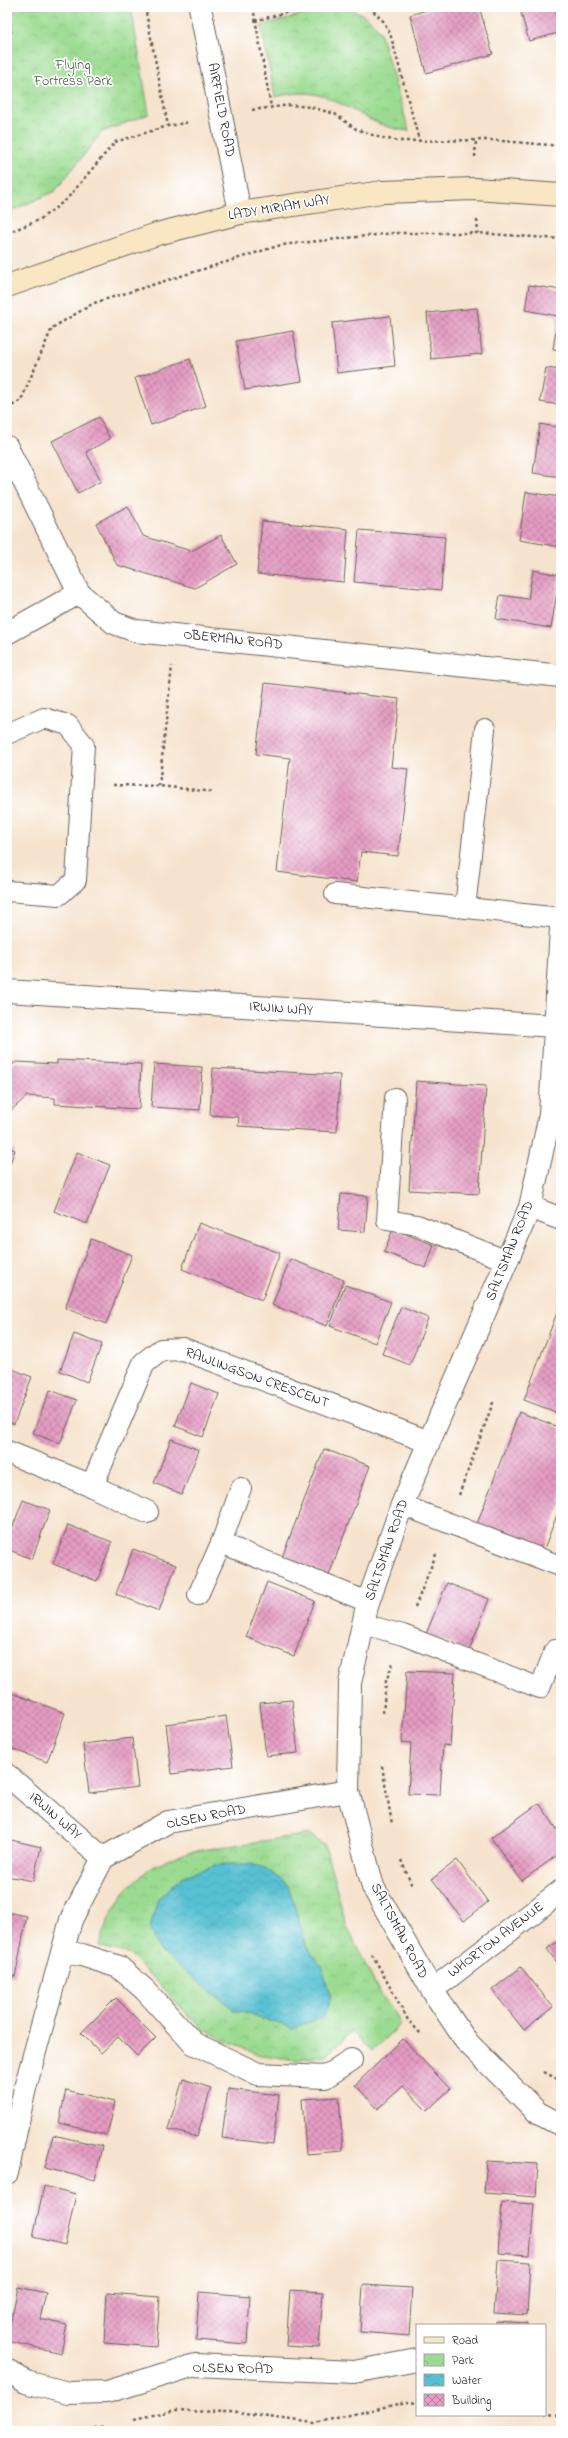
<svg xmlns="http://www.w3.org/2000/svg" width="568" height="2438" viewBox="0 0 568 2438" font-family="'Indie Flower',sans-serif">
	<defs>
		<pattern id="park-crowns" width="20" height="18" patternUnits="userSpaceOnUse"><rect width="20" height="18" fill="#9bdb91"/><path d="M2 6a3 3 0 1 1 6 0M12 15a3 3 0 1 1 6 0" fill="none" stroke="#85bb7c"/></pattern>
		<pattern id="water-waves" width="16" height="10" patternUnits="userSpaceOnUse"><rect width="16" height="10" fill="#57c1d3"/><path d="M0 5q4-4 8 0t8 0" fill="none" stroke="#4ba5b5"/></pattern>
		<pattern id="building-cross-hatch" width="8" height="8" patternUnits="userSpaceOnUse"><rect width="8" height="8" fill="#e59cc3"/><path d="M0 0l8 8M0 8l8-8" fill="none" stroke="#b97e9e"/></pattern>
	</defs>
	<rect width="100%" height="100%" fill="#fff"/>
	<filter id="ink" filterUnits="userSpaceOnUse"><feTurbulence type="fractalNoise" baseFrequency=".025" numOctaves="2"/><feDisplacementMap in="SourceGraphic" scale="8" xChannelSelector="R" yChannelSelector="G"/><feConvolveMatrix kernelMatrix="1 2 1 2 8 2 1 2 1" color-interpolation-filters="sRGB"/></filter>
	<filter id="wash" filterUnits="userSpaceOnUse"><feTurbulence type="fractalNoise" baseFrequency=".012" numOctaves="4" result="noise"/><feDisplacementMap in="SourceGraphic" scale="16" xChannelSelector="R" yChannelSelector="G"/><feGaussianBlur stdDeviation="0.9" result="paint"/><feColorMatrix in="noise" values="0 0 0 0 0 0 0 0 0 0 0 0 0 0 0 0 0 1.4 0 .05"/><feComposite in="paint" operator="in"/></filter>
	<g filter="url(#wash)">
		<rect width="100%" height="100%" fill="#f6e3cd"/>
		<!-- park -->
		<path fill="url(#park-crowns)" stroke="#5c7c56" d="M7 7H131L149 114 102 132 55 191 7 213Z
			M328 7C351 7 367 12 380 32L409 131C369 127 352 104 318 95 303 91 289 94 275 97L261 26Z
			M309 1834 325 1846 346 1924 376 1986 401 2023 372 2051 352 2032 326 2055 296 2060 256 2054 202 2029 128 1953 99 1947 107 1922 124 1892 152 1866 188 1852Z"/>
		<!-- water -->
		<path fill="url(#water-waves)" stroke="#3a6e78" d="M219 1864H252L267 1869 288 1885 306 1944 322 1968 331 1998 322 2018 292 2028 233 2009 160 1951 150 1927 158 1899 183 1876Z"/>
		<g id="blocks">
			<!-- building -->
			<path fill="url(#building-cross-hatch)" d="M436 7H479L493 54 426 73 410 15Z
				M527 7H554L561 32 529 41 520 9Z
				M529 285 561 290V350L553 349 558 316 525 310Z
				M477 308 482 354 431 359 427 313Z
				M390 316 395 366 337 373 332 323Z
				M293 331 302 381 245 390 236 341Z
				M190 359 206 406 151 425 135 378Z
				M546 368 561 370V405L540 402Z
				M99 417 110 439 86 452 101 481 78 493 52 441Z
				M540 424 561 428V477L533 473Z
				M526 492 561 497V547L519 540Z
				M128 506 143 536 191 551 221 535 237 564 195 588 117 565 96 523Z
				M262 521 348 529 344 582 257 574Z
				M359 530 445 537 441 590 354 582Z
				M533 570 560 575 551 628 496 619 500 595 528 599Z
				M265 683 399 699 391 767 408 769 398 856 361 852 357 882 277 872 290 758 256 754Z
				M57 1060 141 1064 139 1109 55 1104V1098L27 1096 7 1114V1069L16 1062 57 1064Z
				M154 1064 202 1067 200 1110 151 1107Z
				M213 1068 340 1075 337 1132 238 1126 239 1117 210 1115Z
				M416 1081 486 1086 479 1194 409 1190Z
				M7 1147 15 1150 7 1172Z
				M77 1152 110 1165 87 1224 54 1211Z
				M341 1194 368 1196 365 1232 338 1230Z
				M199 1223 280 1253 262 1300 182 1269Z
				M393 1229 434 1245 426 1268 384 1252Z
				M91 1239 132 1255 106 1324 65 1308Z
				M290 1259 344 1280 327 1326 272 1305Z
				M345 1285 391 1302 375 1343 330 1326Z
				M561 1302V1414L524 1400Z
				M401 1307 428 1318 410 1365 382 1354Z
				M74 1334 102 1344 87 1382 60 1371Z
				M7 1367 32 1377 14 1424 7 1421Z
				M191 1383 219 1394 203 1437 175 1426Z
				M50 1390 77 1400 60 1444 33 1433Z
				M519 1412 561 1428V1504L544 1549 477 1524Z
				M171 1439 199 1450 182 1494 154 1483Z
				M324 1449 370 1466 329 1575 282 1557Z
				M23 1500 50 1510 32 1559 7 1549V1542Z
				M68 1525 112 1542 97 1581 53 1564Z
				M133 1549 176 1565 159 1611 116 1594Z
				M267 1582 315 1601 294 1656 246 1637Z
				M447 1583 489 1599 469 1651 426 1634Z
				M407 1671 455 1673 450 1746 443 1745 440 1795 408 1794 411 1743 402 1742Z
				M12 1693 65 1713 47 1762 7 1747V1707Z
				M292 1700 298 1753 266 1756 260 1703Z
				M226 1716 233 1766 172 1774 166 1724Z
				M132 1738 138 1787 89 1793 83 1744Z
				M539 1803 561 1835V1852L522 1881 491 1838Z
				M7 1839 41 1847 33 1881 7 1876Z
				M457 1860 488 1902 464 1921 432 1879Z
				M7 1912 27 1916 15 1977 7 1975Z
				M561 1939V1968L547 1949Z
				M521 1967 553 2007 524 2030 492 1990Z
				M116 1998 156 2038 137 2056 118 2037 101 2053 81 2033Z
				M403 2039 450 2089 427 2111 403 2086 378 2109 355 2085Z
				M183 2079 211 2088 197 2137 168 2129Z
				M228 2089 279 2095 273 2144 222 2138Z
				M66 2090 115 2102 107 2135 59 2123Z
				M339 2097 343 2151 306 2154 302 2099Z
				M53 2135 102 2146 95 2180 45 2168Z
				M487 2161 538 2164 536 2197 484 2193Z
				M44 2186 76 2194 65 2245 33 2237Z
				M502 2202 534 2204 530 2255 498 2253Z
				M498 2260 530 2262 527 2315 494 2313Z
				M363 2285 412 2288 409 2336 360 2332Z
				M18 2287 46 2293 40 2319 67 2325 61 2353 7 2341Z
				M290 2290 323 2292 319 2348 286 2346Z
				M199 2292 250 2296 247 2344 196 2340Z
				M107 2293 160 2297 156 2347 104 2343Z
				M496 2321 527 2323V2325H496Z"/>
		</g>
	</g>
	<g filter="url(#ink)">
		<use href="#blocks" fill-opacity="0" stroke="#68625a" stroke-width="1"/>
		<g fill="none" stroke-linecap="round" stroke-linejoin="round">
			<defs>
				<path id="lane" d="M7 734 44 718 68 725 84 745 76 880 59 895 7 891
					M335 894 561 918
					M465 908 485 729
					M395 1098 387 1220 417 1225 507 1261
					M402 1505 560 1566 561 1565
					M221 1543 368 1602
					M198 1595 221 1543 241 1488
					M363 1624 403 1635 540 1688 555 1650"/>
				<path id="street" d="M200 7 240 213
					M7 447 79 593 114 623 136 631 561 676
					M7 633 79 593
					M561 928 550 1115 530 1207 402 1505 368 1602 350 1683 348 1791 373 1887 432 1990 466 2041 538 2113 561 2125
					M7 991 554 1026
					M530 1207 561 1219
					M7 1452 92 1486 147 1512
					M92 1486 144 1363 161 1350 183 1349 429 1442
					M7 1775 103 1858
					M62 1952 82 1955 119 1967 145 1990 193 2043 258 2074 325 2077 351 2060
					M432 1990 561 1891
					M7 2173 25 2088 71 1920 103 1858 168 1822 348 1791
					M7 2370 26 2382 68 2393 107 2392 195 2365 354 2372 417 2360"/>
				<path id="secondary" d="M7 286 157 234 240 213 382 192 475 189 561 195"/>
			</defs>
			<!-- lane casing -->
			<use href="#lane" stroke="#68625a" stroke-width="22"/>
			<!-- street casing -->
			<use href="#street" stroke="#68625a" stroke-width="24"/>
			<!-- secondary casing -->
			<use href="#secondary" stroke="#68625a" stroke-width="24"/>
			<!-- path -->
			<path stroke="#68625a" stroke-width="2.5" stroke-dasharray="3 3" stroke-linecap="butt" d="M145 7 168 126
				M253 7 271 107
				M369 7 383 21 390 33 419 140
				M255 21 306 7
				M7 63 11 30 9 7
				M252 110 290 105 311 107 335 114 356 129 378 137 398 141 490 140 561 146
				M475 157 476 140
				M477 220 478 233
				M7 233 39 220 66 200 115 142 168 126 190 122
				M7 409 21 400 52 328 94 303 281 245 394 233H478L561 239
				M113 785 159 786 214 792
				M159 786 172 666
				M459 1495 494 1400
				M415 1607 437 1552
				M383 1713 386 1681 393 1663
				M382 1766 392 1824
				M401 1860 412 1886
				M372 1954 408 2020 422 2035
				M544 2072 561 2081
				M545 2414 561 2415
				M134 2419 172 2411 230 2412 315 2423 406 2402 417 2403
				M7 2428 25 2431
				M82 2431 105 2426"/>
			<!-- lane -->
			<use href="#lane" stroke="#fff" stroke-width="20"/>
			<!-- street -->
			<use href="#street" stroke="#fff" stroke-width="22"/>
			<!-- secondary -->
			<use href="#secondary" stroke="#f9e7c3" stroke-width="22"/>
		</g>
	</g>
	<g text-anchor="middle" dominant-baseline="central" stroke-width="3.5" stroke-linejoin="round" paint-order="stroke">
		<!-- park labels -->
		<g font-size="14" fill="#485f45" stroke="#fff">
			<text x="73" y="65">Flying<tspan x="73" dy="16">Fortress Park</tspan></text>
		</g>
		<!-- street labels -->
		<g font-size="14" fill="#1c1c1c" stroke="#fff">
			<text transform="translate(221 110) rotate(79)">AIRFIELD ROAD</text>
			<text transform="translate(279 208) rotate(-9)">LADY MIRIAM WAY</text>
			<text transform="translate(233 640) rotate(6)">OBERMAN ROAD</text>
			<text transform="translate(281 1009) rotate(4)">IRWIN WAY</text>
			<text transform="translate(510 1251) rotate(-68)">SALTSMAN ROAD</text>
			<text transform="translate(257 1378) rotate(20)">RAWLINGSON CRESCENT</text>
			<text transform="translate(387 1550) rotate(-71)">SALTSMAN ROAD</text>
			<text transform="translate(55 1816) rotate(41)">IRWIN WAY</text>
			<text transform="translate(206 1817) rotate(-11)">OLSEN ROAD</text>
			<text transform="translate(399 1931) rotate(62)">SALTSMAN ROAD</text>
			<text transform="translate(496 1940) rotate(-37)">WHORTON AVENUE</text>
			<text transform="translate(233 2369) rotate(1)">OLSEN ROAD</text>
		</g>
	</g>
	<!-- margin -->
	<rect width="568" height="2438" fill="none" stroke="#fff" stroke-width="24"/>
	<!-- legend -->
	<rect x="416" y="2324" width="130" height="92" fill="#ffffff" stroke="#a4a4a4"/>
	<rect x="424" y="2337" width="20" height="6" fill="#f9e7c3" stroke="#a4a4a4"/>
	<text x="452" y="2344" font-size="12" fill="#1c1c1c">Road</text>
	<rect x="424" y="2354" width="20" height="12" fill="url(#park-crowns)" stroke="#a4a4a4"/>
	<text x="452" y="2364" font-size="12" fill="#1c1c1c">Park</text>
	<rect x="424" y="2374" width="20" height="12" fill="url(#water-waves)" stroke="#a4a4a4"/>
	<text x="452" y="2384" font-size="12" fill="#1c1c1c">Water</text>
	<rect x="424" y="2394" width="20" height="12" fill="url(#building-cross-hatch)" stroke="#a4a4a4"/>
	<text x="452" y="2404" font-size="12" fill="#1c1c1c">Building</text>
</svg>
